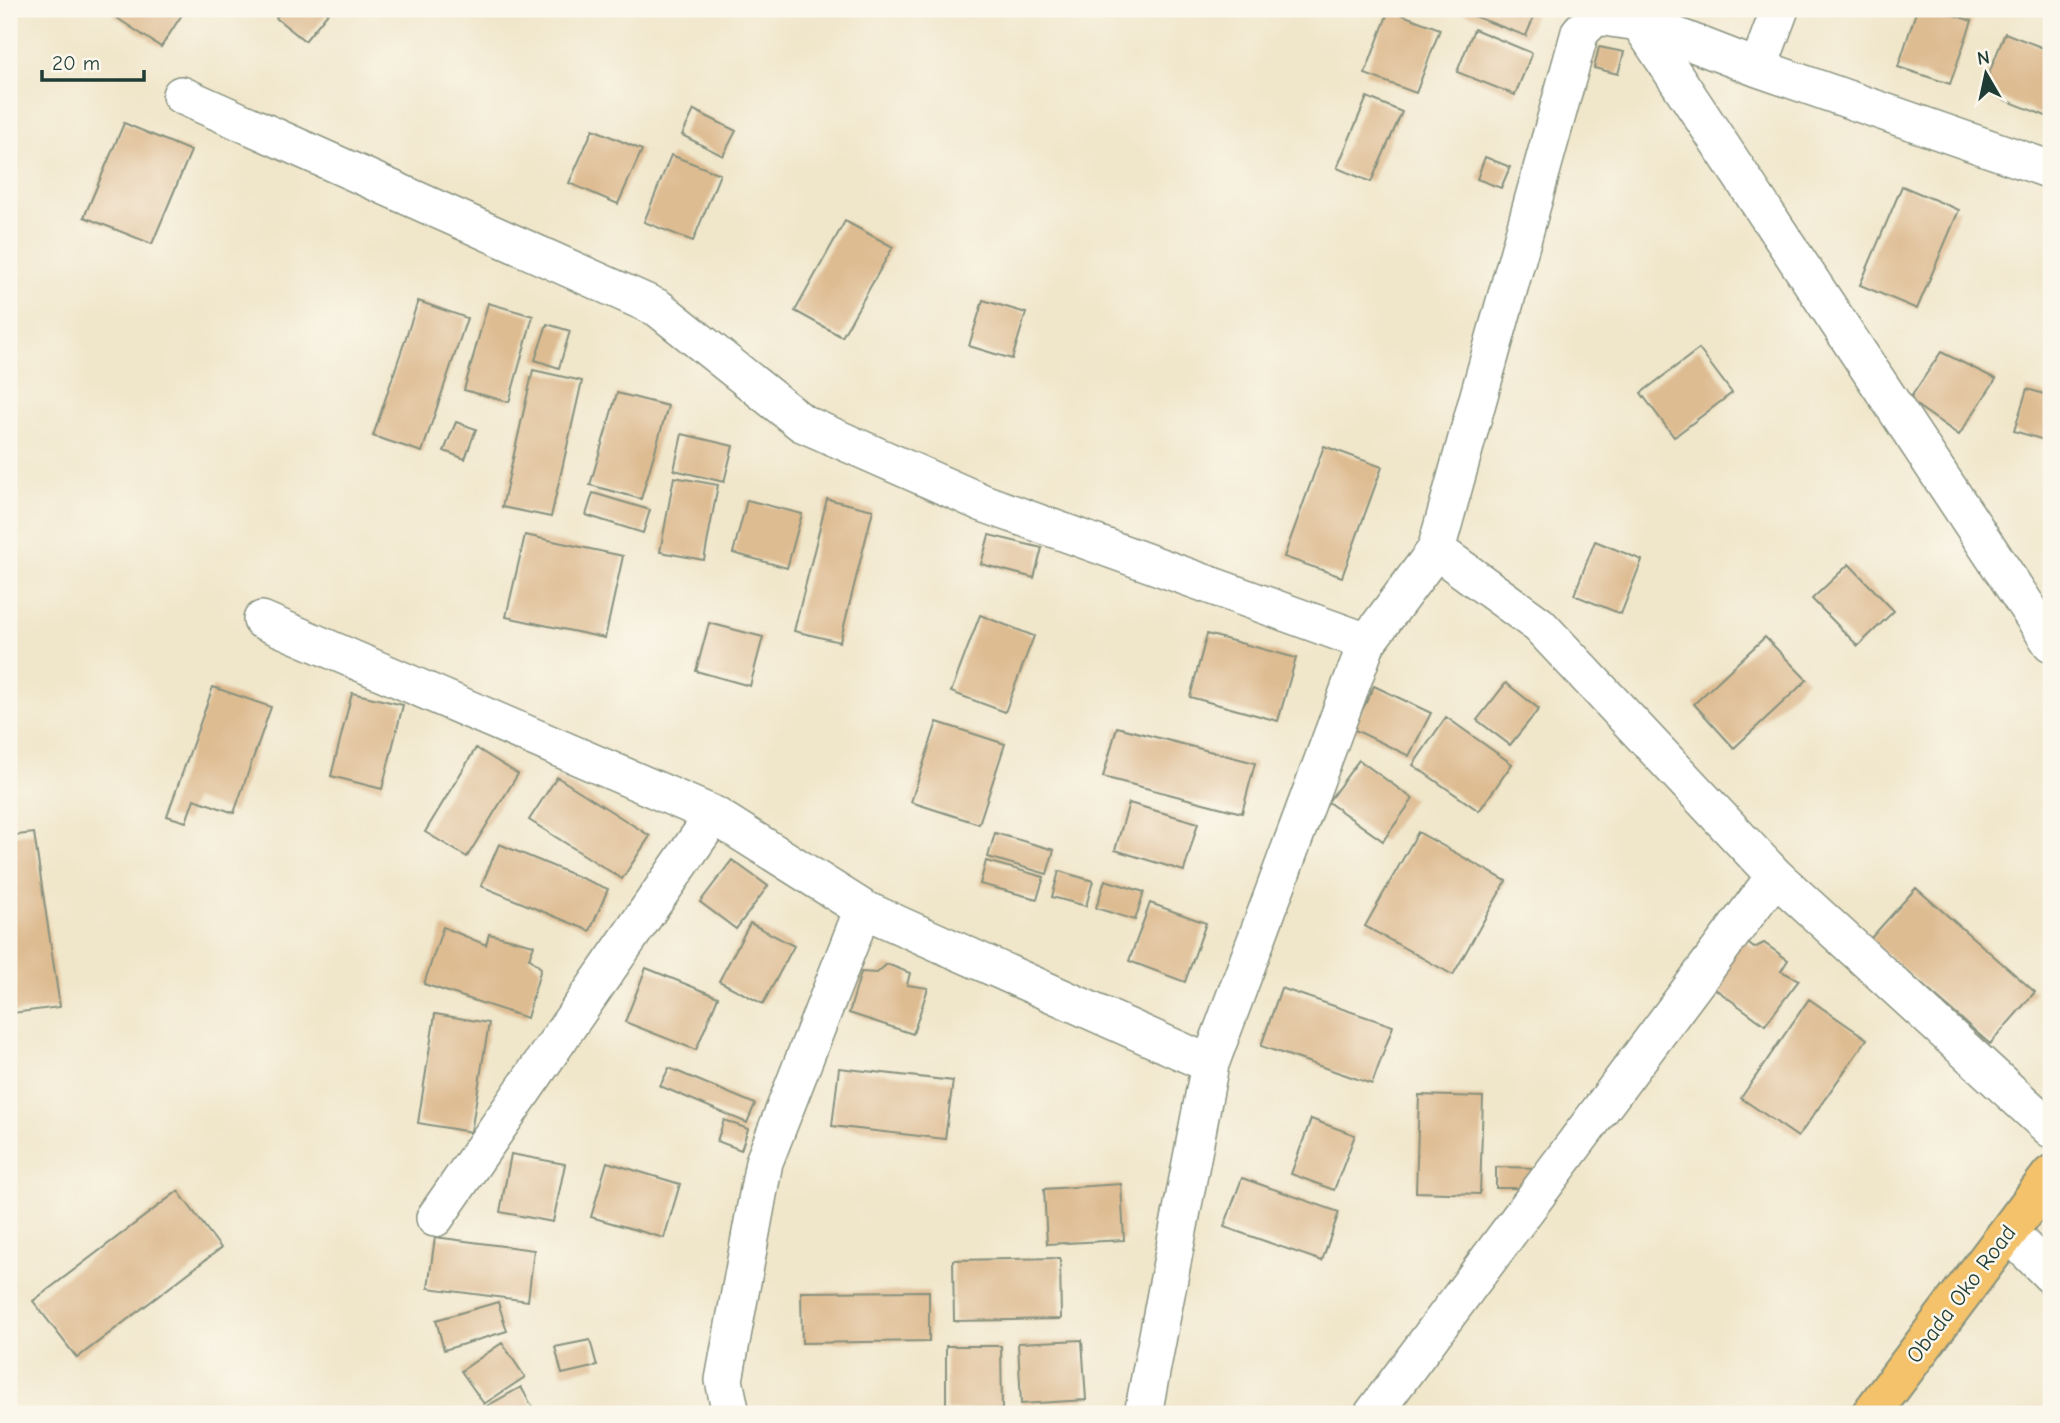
<svg xmlns="http://www.w3.org/2000/svg" width="2060" height="1423" viewBox="0 0 2060 1423" font-family="'Comic Neue',sans-serif">
	<rect width="100%" height="100%" fill="#fbf7ec"/>
	<filter id="ink" filterUnits="userSpaceOnUse"><feTurbulence type="fractalNoise" baseFrequency=".0143" numOctaves="2"/><feDisplacementMap in="SourceGraphic" scale="14" xChannelSelector="R" yChannelSelector="G"/><feConvolveMatrix kernelMatrix="1 2 1 2 8 2 1 2 1" color-interpolation-filters="sRGB"/></filter>
	<filter id="wash" filterUnits="userSpaceOnUse"><feTurbulence type="fractalNoise" baseFrequency=".00686" numOctaves="4" result="noise"/><feDisplacementMap in="SourceGraphic" scale="28" xChannelSelector="R" yChannelSelector="G"/><feGaussianBlur stdDeviation="1.57" result="paint"/><feColorMatrix in="noise" values="0 0 0 0 0 0 0 0 0 0 0 0 0 0 0 0 0 1.4 0 .05"/><feComposite in="paint" operator="in"/></filter>
	<g filter="url(#wash)">
		<rect width="100%" height="100%" fill="#f0e6ca"/>
		<g id="blocks">
			<!-- building -->
			<path fill="#debc92" d="M118 9H183L185 10 161 47 114 16Z
				M283 9H331L305 41 276 18Z
				M1455 9H1537L1526 36Z
				M1917 9H1935L1972 21 1950 84 1898 67Z
				M1389 10 1440 29 1416 93 1365 74Z
				M1474 29 1532 53 1515 95 1457 72Z
				M2005 33 2051 51V118L1982 91Z
				M1599 47 1624 52 1618 74 1594 68Z
				M1367 97 1402 112 1371 182 1337 168Z
				M694 110 736 131 723 156 682 135Z
				M124 123 191 151 152 244 84 217Z
				M593 129 642 150 618 204 569 183Z
				M671 155 720 174 693 241 644 222Z
				M1485 157 1510 167 1501 188 1477 179Z
				M1902 186 1959 210 1917 309 1860 285Z
				M845 221 893 247 842 337 795 311Z
				M983 300 1026 313 1012 359 969 346Z
				M418 301 467 318 422 452 373 436Z
				M488 303 533 316 509 402 464 390Z
				M547 324 570 331 559 368 535 360Z
				M1699 349 1732 393 1674 437 1641 393Z
				M1941 352 1996 379 1959 435 1909 400Z
				M533 370 582 381 551 517 502 507Z
				M2027 389 2051 396V442L2014 431Z
				M617 393 668 406 641 499 590 485Z
				M456 422 476 429 465 459 444 451Z
				M682 434 733 446 724 482 674 470Z
				M1324 446 1382 467 1342 577 1284 557Z
				M674 477 718 485 704 560 660 552Z
				M593 493 650 510 643 533 586 515Z
				M827 499 873 510 840 642 794 631Z
				M747 500 802 514 787 568 733 553Z
				M525 535 623 556 605 638 506 617Z
				M989 535 1042 548 1034 578 981 564Z
				M1595 541 1642 560 1621 614 1574 595Z
				M1849 564 1894 611 1858 646 1812 599Z
				M980 615 1034 636 1005 712 951 692Z
				M709 623 763 637 750 686 696 671Z
				M1207 634 1296 658 1278 721 1190 697Z
				M1765 637 1807 680 1734 748 1694 704Z
				M1506 683 1539 709 1510 745 1477 720Z
				M1374 686 1431 713 1409 756 1353 729Z
				M213 687 271 707 234 813 194 799 186 822 167 816Z
				M352 693 403 705 382 789 331 776Z
				M1446 717 1512 764 1479 811 1413 765Z
				M937 722 1005 744 979 824 911 802Z
				M1117 727 1255 763 1242 813 1103 777Z
				M476 748 518 774 467 857 425 832Z
				M1359 760 1413 799 1383 841 1328 802Z
				M557 777 650 836 622 879 529 820Z
				M1129 803 1198 823 1184 871 1115 850Z
				M1418 832 1506 881 1453 975 1365 926Z
				M34 833 60 1007 13 1013 9 982V836Z
				M995 833 1054 850 1047 874 988 857Z
				M499 844 608 889 590 931 481 886Z
				M732 860 768 886 736 929 700 902Z
				M986 861 1044 877 1037 899 980 884Z
				M1059 871 1093 881 1086 906 1052 897Z
				M1105 880 1144 892 1135 920 1096 908Z
				M1916 888 2035 992 1990 1044 1870 939Z
				M1150 903 1206 923 1185 982 1129 961Z
				M750 923 794 946 763 1004 719 981Z
				M443 927 486 945 489 934 534 945 529 958 541 968 527 1018 424 984Z
				M1740 937 1754 948 1764 943 1788 960 1781 971 1799 980 1765 1025 1707 983Z
				M887 964 910 973 907 985 928 988 913 1034 849 1013 861 972 877 973Z
				M646 968 718 997 696 1050 625 1022Z
				M1281 988 1393 1026 1372 1084 1261 1046Z
				M1809 999 1867 1039 1798 1137 1741 1098Z
				M435 1014 489 1023 471 1132 418 1123Z
				M669 1068 755 1104 747 1123 660 1086Z
				M839 1068 953 1081 945 1139 832 1126Z
				M1419 1095 1483 1097 1480 1194 1416 1192Z
				M1311 1119 1355 1135 1334 1190 1291 1174Z
				M724 1120 748 1129 741 1150 717 1141Z
				M511 1154 565 1164 553 1222 500 1212Z
				M607 1162 680 1184 664 1238 591 1217Z
				M1496 1167 1540 1168V1188H1496Z
				M1242 1178 1339 1212 1322 1261 1224 1227Z
				M1121 1184 1124 1240 1047 1244 1044 1189Z
				M178 1191 221 1248 77 1358 33 1301Z
				M435 1237 534 1250 528 1301 428 1288Z
				M1060 1258 1061 1319 954 1321 953 1260Z
				M929 1291V1341L802 1343 801 1292Z
				M498 1302 507 1331 444 1350 436 1320Z
				M590 1340 597 1366 562 1374 555 1347Z
				M1082 1340 1086 1400 1021 1404 1018 1343Z
				M502 1343 525 1377 484 1404 461 1371Z
				M946 1346H1001L1002 1410H946Z
				M521 1387 534 1410 526 1414H492L487 1406Z"/>
		</g>
	</g>
	<g filter="url(#ink)">
		<use href="#blocks" fill-opacity="0" stroke="#88927f" stroke-width="2"/>
		<g fill="none" stroke-linecap="round" stroke-linejoin="round">
			<defs>
				<path id="minor" d="M1639 22 2051 643
					M1758 68 1780 9
					M181 95 658 308 802 423 983 503 1367 642
					M1436 550 1580 32 1596 16 1639 22 1758 68 2051 170
					M262 620 714 815 863 909 1210 1064
					M435 1218 714 815
					M2008 1232 2051 1275
					M731 1414 724 1380 764 1162 863 909
					M1143 1414 1210 1064 1367 642 1436 550 1539 625 1775 876 2051 1129
					M1373 1414 1775 876"/>
				<path id="major" d="M1871 1414 2051 1175"/>
			</defs>
			<!-- minor casing -->
			<use href="#minor" stroke="#88927f" stroke-width="40"/>
			<!-- major casing -->
			<use href="#major" stroke="#88927f" stroke-width="42"/>
			<!-- minor -->
			<use href="#minor" stroke="#fff" stroke-width="37"/>
			<!-- major -->
			<use href="#major" stroke="#f3c26a" stroke-width="38"/>
		</g>
	</g>
	<g text-anchor="middle" dominant-baseline="central" stroke-width="5" stroke-linejoin="round" paint-order="stroke">
		<!-- street labels -->
		<g font-size="23" fill="#1f3d34" stroke="#fbf7ec">
			<text transform="translate(1961 1294) rotate(-53)">Obada Oko Road</text>
		</g>
	</g>
	<!-- margin -->
	<rect width="2060" height="1423" fill="none" stroke="#fbf7ec" stroke-width="35"/>
	<!-- north arrow -->
	<g transform="translate(1986 74) rotate(351)" stroke="#fbf7ec" stroke-width="5" paint-order="stroke">
	<path d="M0-5L12 26L0 18L-12 26Z" fill="#1f3d34"/>
	<text y="-10" font-size="19" font-weight="bold" text-anchor="middle" fill="#1f3d34">N</text>
	</g>
	<!-- scale -->
	<path d="M42 70v10h102v-10" fill="none" stroke="#1f3d34" stroke-width="3.5"/>
	<text x="52" y="70" font-size="21" fill="#1f3d34" stroke="#fbf7ec" stroke-width="5" paint-order="stroke">20 m</text>
</svg>
